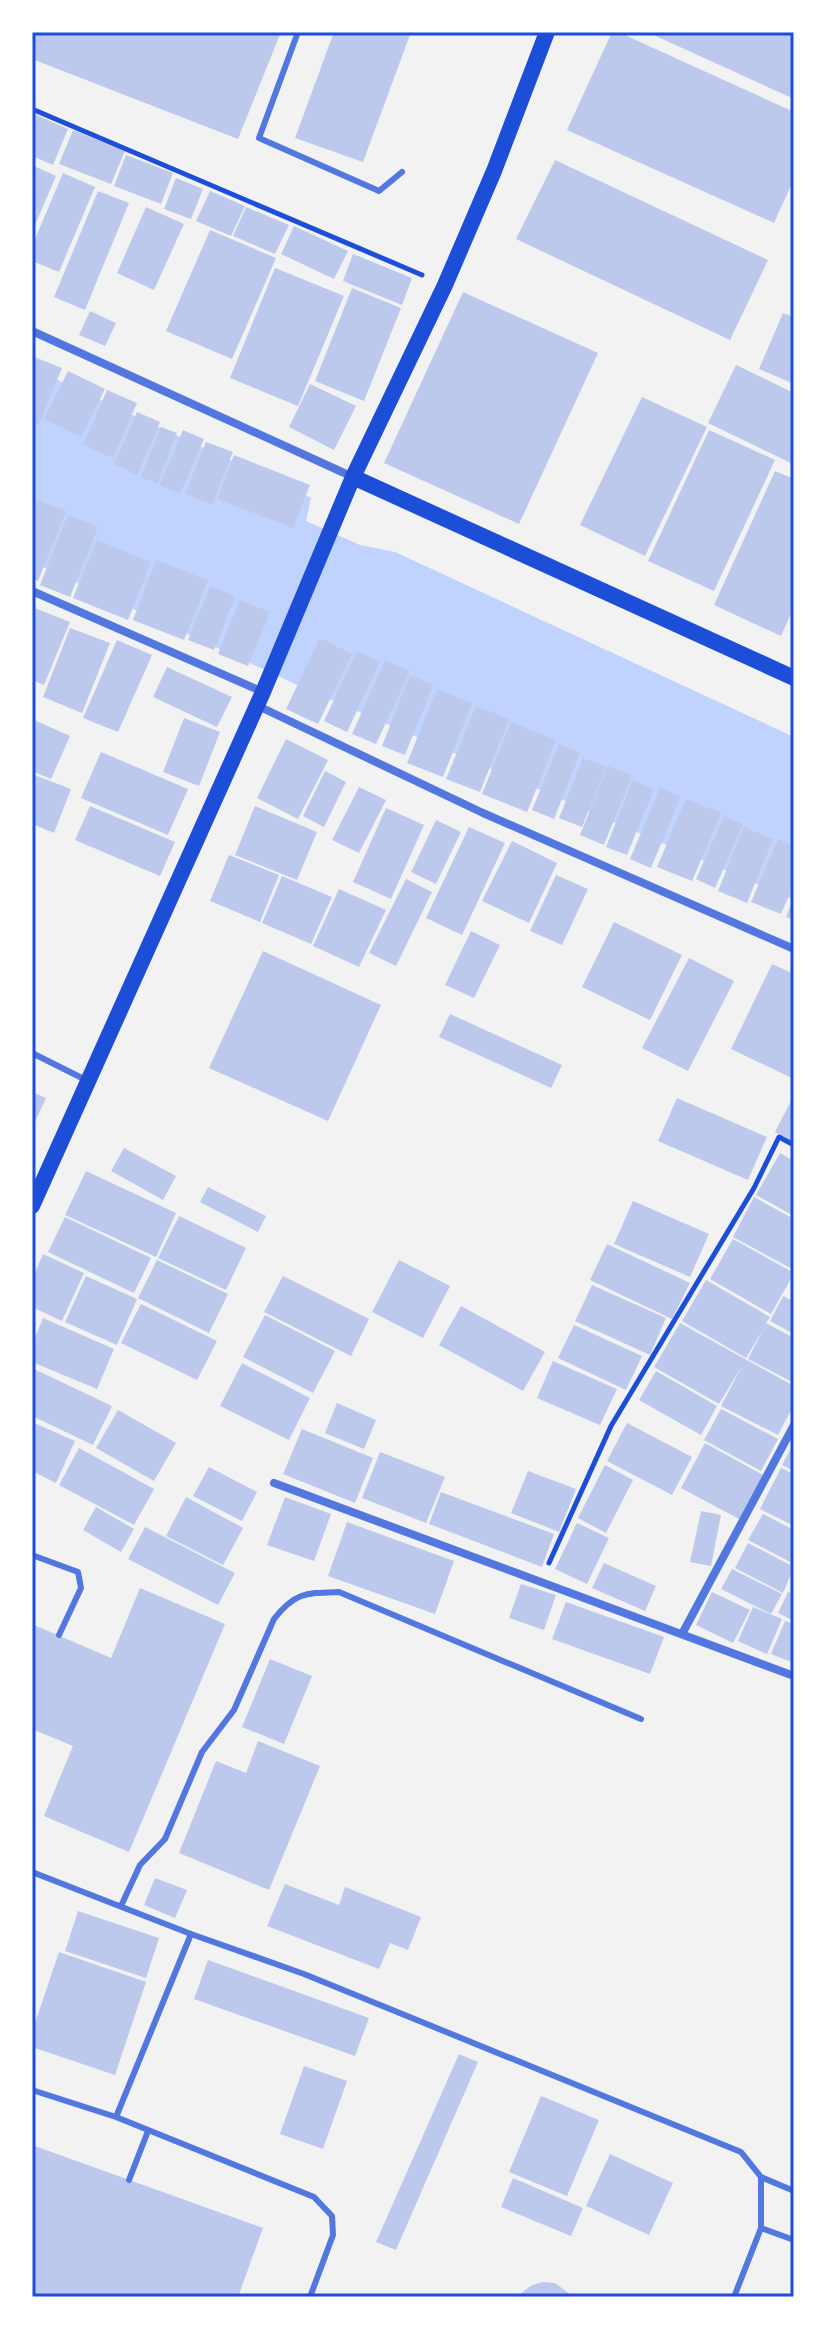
<svg xmlns="http://www.w3.org/2000/svg" width="826" height="2329" viewBox="0 0 826 2329" font-family="Literata,serif">
	<rect width="100%" height="100%" fill="#f2f2f2"/>
	<!-- water -->
	<path fill="#bfd3fe" d="M32 368 311 498 306 521 360 545 395 552 794 737V900L297 685 32 562Z"/>
	<!-- building -->
	<path fill="#bdc9ec" d="M32 32H281L238 139 32 59Z
		M334 32H411L363 162 295 138Z
		M612 32H618L794 112V179L774 223 567 130Z
		M647 32H794V99Z
		M32 113 68 129 53 165 32 156Z
		M73 130 125 151 111 184 59 164Z
		M126 155 173 173 161 204 114 186Z
		M555 160 768 260 730 340 516 239Z
		M32 165 56 176 32 232Z
		M63 173 95 187 59 272 32 261V246Z
		M176 178 203 189 191 219 164 209Z
		M98 191 129 203 85 310 54 297Z
		M210 191 245 206 231 236 196 221Z
		M146 207 184 224 154 290 117 273Z
		M246 207 289 225 275 254 233 236Z
		M294 226 348 251 334 279 281 254Z
		M210 230 276 258 232 359 166 331Z
		M353 254 412 278 402 305 343 281Z
		M275 268 344 296 298 406 230 378Z
		M352 288 401 308 364 401 315 381Z
		M463 292 598 353 519 524 384 463Z
		M90 311 116 323 105 346 79 335Z
		M783 313 794 317V384L759 369Z
		M32 356 62 368 39 424 32 422Z
		M736 365 794 393 793 464 708 423Z
		M68 371 105 389 81 437 44 419Z
		M310 384 356 406 334 450 289 427Z
		M107 390 137 403 113 458 83 445Z
		M642 397 707 427 645 556 580 525Z
		M137 412 160 422 137 475 114 464Z
		M161 427 177 433 157 484 141 477Z
		M183 430 204 439 180 494 160 485Z
		M709 430 775 460 714 591 648 561Z
		M206 442 233 452 212 505 185 494Z
		M234 455 310 485 293 528 217 499Z
		M775 471 794 479V607L781 636 714 605Z
		M34 499 66 511 38 581 32 579Z
		M68 515 98 527 70 597 40 585Z
		M97 540 151 562 128 620 73 598Z
		M156 560 208 580 184 640 133 620Z
		M210 586 235 596 214 650 188 640Z
		M240 600 270 612 248 666 218 654Z
		M32 607 70 622 44 685 32 680Z
		M70 628 110 643 82 713 43 697Z
		M320 638 352 654 318 724 286 709Z
		M117 640 152 655 118 732 83 718Z
		M357 651 380 662 347 732 324 721Z
		M385 660 410 671 376 744 352 734Z
		M167 667 232 697 217 727 153 697Z
		M410 675 433 685 405 755 382 746Z
		M437 689 472 703 443 777 407 763Z
		M476 706 509 719 480 792 446 779Z
		M184 718 220 732 199 786 163 772Z
		M32 719 70 736 51 779 32 771Z
		M511 722 556 740 527 812 482 794Z
		M286 739 328 760 298 819 257 798Z
		M559 744 580 753 554 819 532 810Z
		M101 752 188 789 168 835 81 798Z
		M583 758 606 767 582 827 559 818Z
		M608 766 632 775 604 845 580 835Z
		M325 771 346 782 324 827 303 816Z
		M32 774 71 789 54 833 32 824Z
		M633 780 654 789 627 855 606 847Z
		M359 787 386 800 359 853 332 840Z
		M660 788 681 796 651 868 630 859Z
		M686 799 721 813 692 881 657 867Z
		M90 806 175 842 160 876 75 840Z
		M255 806 317 832 297 880 235 855Z
		M386 808 424 825 391 899 353 882Z
		M724 816 743 824 715 888 696 879Z
		M436 820 461 832 436 884 411 872Z
		M469 827 505 843 462 935 426 918Z
		M744 827 773 839 747 903 718 891Z
		M778 839 794 846V884L781 914 751 902Z
		M512 841 557 863 529 923 482 901Z
		M229 855 279 875 260 922 210 901Z
		M556 875 588 889 562 945 530 931Z
		M282 876 332 897 311 944 262 923Z
		M406 879 432 892 396 966 369 953Z
		M339 889 386 910 359 967 313 946Z
		M794 896V920L786 917Z
		M614 922 682 955 650 1020 582 987Z
		M471 931 500 945 474 998 445 985Z
		M263 951 381 1005 328 1121 209 1068Z
		M689 958 734 981 688 1071 642 1048Z
		M772 964 794 974V1079L731 1049Z
		M450 1014 562 1065 551 1088 439 1037Z
		M32 1092 46 1098 32 1128Z
		M794 1095V1142L775 1132Z
		M677 1098 767 1137 748 1180 658 1141Z
		M124 1148 176 1176 163 1200 111 1171Z
		M780 1153 794 1161V1216L756 1195Z
		M86 1171 176 1213 156 1257 65 1215Z
		M208 1187 266 1216 258 1232 200 1202Z
		M754 1197 794 1219V1270L733 1237Z
		M633 1201 709 1234 690 1277 614 1244Z
		M179 1216 246 1248 226 1290 158 1258Z
		M65 1217 151 1258 134 1293 48 1252Z
		M733 1239 794 1273 771 1314 710 1279Z
		M607 1244 690 1283 672 1319 590 1280Z
		M43 1254 84 1273 62 1321 32 1307V1279Z
		M157 1260 228 1294 209 1333 138 1298Z
		M399 1260 450 1286 423 1338 372 1312Z
		M86 1276 137 1299 117 1345 65 1322Z
		M283 1276 369 1319 351 1356 264 1312Z
		M706 1280 770 1317 766 1323 794 1338V1383L748 1359 764 1328 746 1358 682 1321Z
		M592 1285 666 1318 650 1355 575 1321Z
		M783 1296 794 1302V1334L770 1321Z
		M141 1304 217 1341 197 1380 121 1343Z
		M461 1306 545 1352 523 1391 439 1345Z
		M265 1315 335 1351 313 1393 243 1357Z
		M43 1318 114 1349 97 1389 32 1362V1345Z
		M680 1323 794 1386V1405L778 1435 721 1406 742 1366 719 1404 654 1367Z
		M574 1325 642 1356 626 1390 558 1358Z
		M553 1361 617 1389 600 1425 537 1398Z
		M242 1363 310 1398 289 1440 220 1406Z
		M32 1368 112 1406 93 1445 32 1416Z
		M656 1371 717 1406 701 1435 639 1400Z
		M337 1403 376 1420 364 1449 325 1433Z
		M721 1409 778 1439 761 1471 704 1440Z
		M118 1410 176 1443 154 1481 96 1448Z
		M32 1422 75 1441 56 1483 32 1471Z
		M627 1423 692 1457 672 1495 607 1461Z
		M302 1429 373 1458 355 1503 283 1474Z
		M705 1443 763 1475 739 1519 681 1488Z
		M794 1443V1471L782 1465Z
		M79 1448 154 1489 134 1525 59 1485Z
		M380 1452 445 1477 426 1523 362 1498Z
		M605 1465 633 1480 606 1533 578 1518Z
		M209 1467 257 1492 242 1521 193 1496Z
		M781 1468 794 1474V1526L760 1509Z
		M528 1471 576 1489 559 1532 511 1513Z
		M441 1492 554 1534 542 1567 429 1524Z
		M186 1497 243 1528 223 1565 166 1536Z
		M285 1497 331 1514 314 1561 267 1545Z
		M96 1507 134 1529 121 1552 83 1530Z
		M701 1511 721 1515 711 1566 690 1562Z
		M763 1514 794 1530V1564L748 1540Z
		M347 1522 454 1561 435 1614 328 1576Z
		M577 1523 609 1538 587 1584 555 1569Z
		M145 1527 235 1573 218 1605 128 1559Z
		M748 1543 794 1567 783 1593 735 1568Z
		M604 1563 656 1586 645 1611 592 1588Z
		M732 1569 782 1594 771 1614 721 1589Z
		M521 1584 556 1595 544 1630 509 1618Z
		M140 1588 225 1624 129 1852 44 1816 73 1746 32 1729V1630L34 1625 111 1658Z
		M712 1592 750 1610 733 1643 696 1625Z
		M788 1592 794 1594V1621L778 1613Z
		M566 1602 664 1637 650 1674 552 1639Z
		M753 1607 782 1619 767 1654 738 1641Z
		M785 1621 794 1624V1663L771 1654Z
		M270 1659 312 1676 284 1744 242 1727Z
		M258 1741 320 1766 269 1890 179 1853 216 1761 246 1773Z
		M155 1878 187 1890 175 1918 144 1905Z
		M285 1884 339 1905 345 1887 421 1917 408 1950 390 1943 379 1969 267 1926Z
		M78 1911 159 1938 146 1978 65 1951Z
		M59 1952 146 1982 115 2075 32 2047V2032Z
		M208 1960 369 2018 355 2056 194 1999Z
		M459 2054 478 2062 396 2250 376 2242Z
		M304 2066 347 2081 323 2149 280 2134Z
		M541 2096 599 2120 567 2196 509 2172Z
		M32 2145 263 2228 238 2297H32Z
		M610 2154 673 2183 649 2235 586 2206Z
		M513 2178 583 2208 571 2236 501 2207Z
		M543 2282 555 2283 574 2297H516L532 2285Z"/>
	<g fill="none" stroke-linecap="round" stroke-linejoin="round">
		<!-- path -->
		<path stroke="#1d4ed8" stroke-width="5" d="M32 109 422 275
			M549 1563 611 1426 754 1188 779 1137 794 1145"/>
		<!-- service -->
		<path stroke="#5277de" stroke-width="6" d="M298 32 259 138 379 191 402 172
			M32 1053 86 1080
			M32 1555 78 1572 81 1588 59 1635
			M32 1872 191 1934 304 1974 741 2152 761 2177V2228L734 2297
			M121 1906 140 1865 165 1839 202 1752 234 1710 274 1619C295 1592 306 1593 339 1592L641 1719
			M32 2090 116 2117 314 2197 332 2216 333 2235 310 2297
			M116 2117 191 1934
			M761 2177 794 2191
			M129 2180 148 2131
			M761 2228 794 2240"/>
		<!-- minor -->
		<path stroke="#5277de" stroke-width="8" d="M32 331 353 477
			M32 591 263 692
			M256 705 483 813 794 949
			M274 1483 794 1676
			M682 1634 794 1425"/>
		<!-- secondary -->
		<path stroke="#1d4ed8" stroke-width="16" d="M353 477 794 678
			M32 1206 263 692 353 477 445 285 494 171 547 32"/>
	</g>
	<!-- border -->
	<rect width="826" height="2329" fill="none" stroke="#ffffff" stroke-width="68"/>
	<rect x="34" y="34" width="758" height="2261" fill="none" stroke="#1d4ed8" stroke-width="3"/>
</svg>
